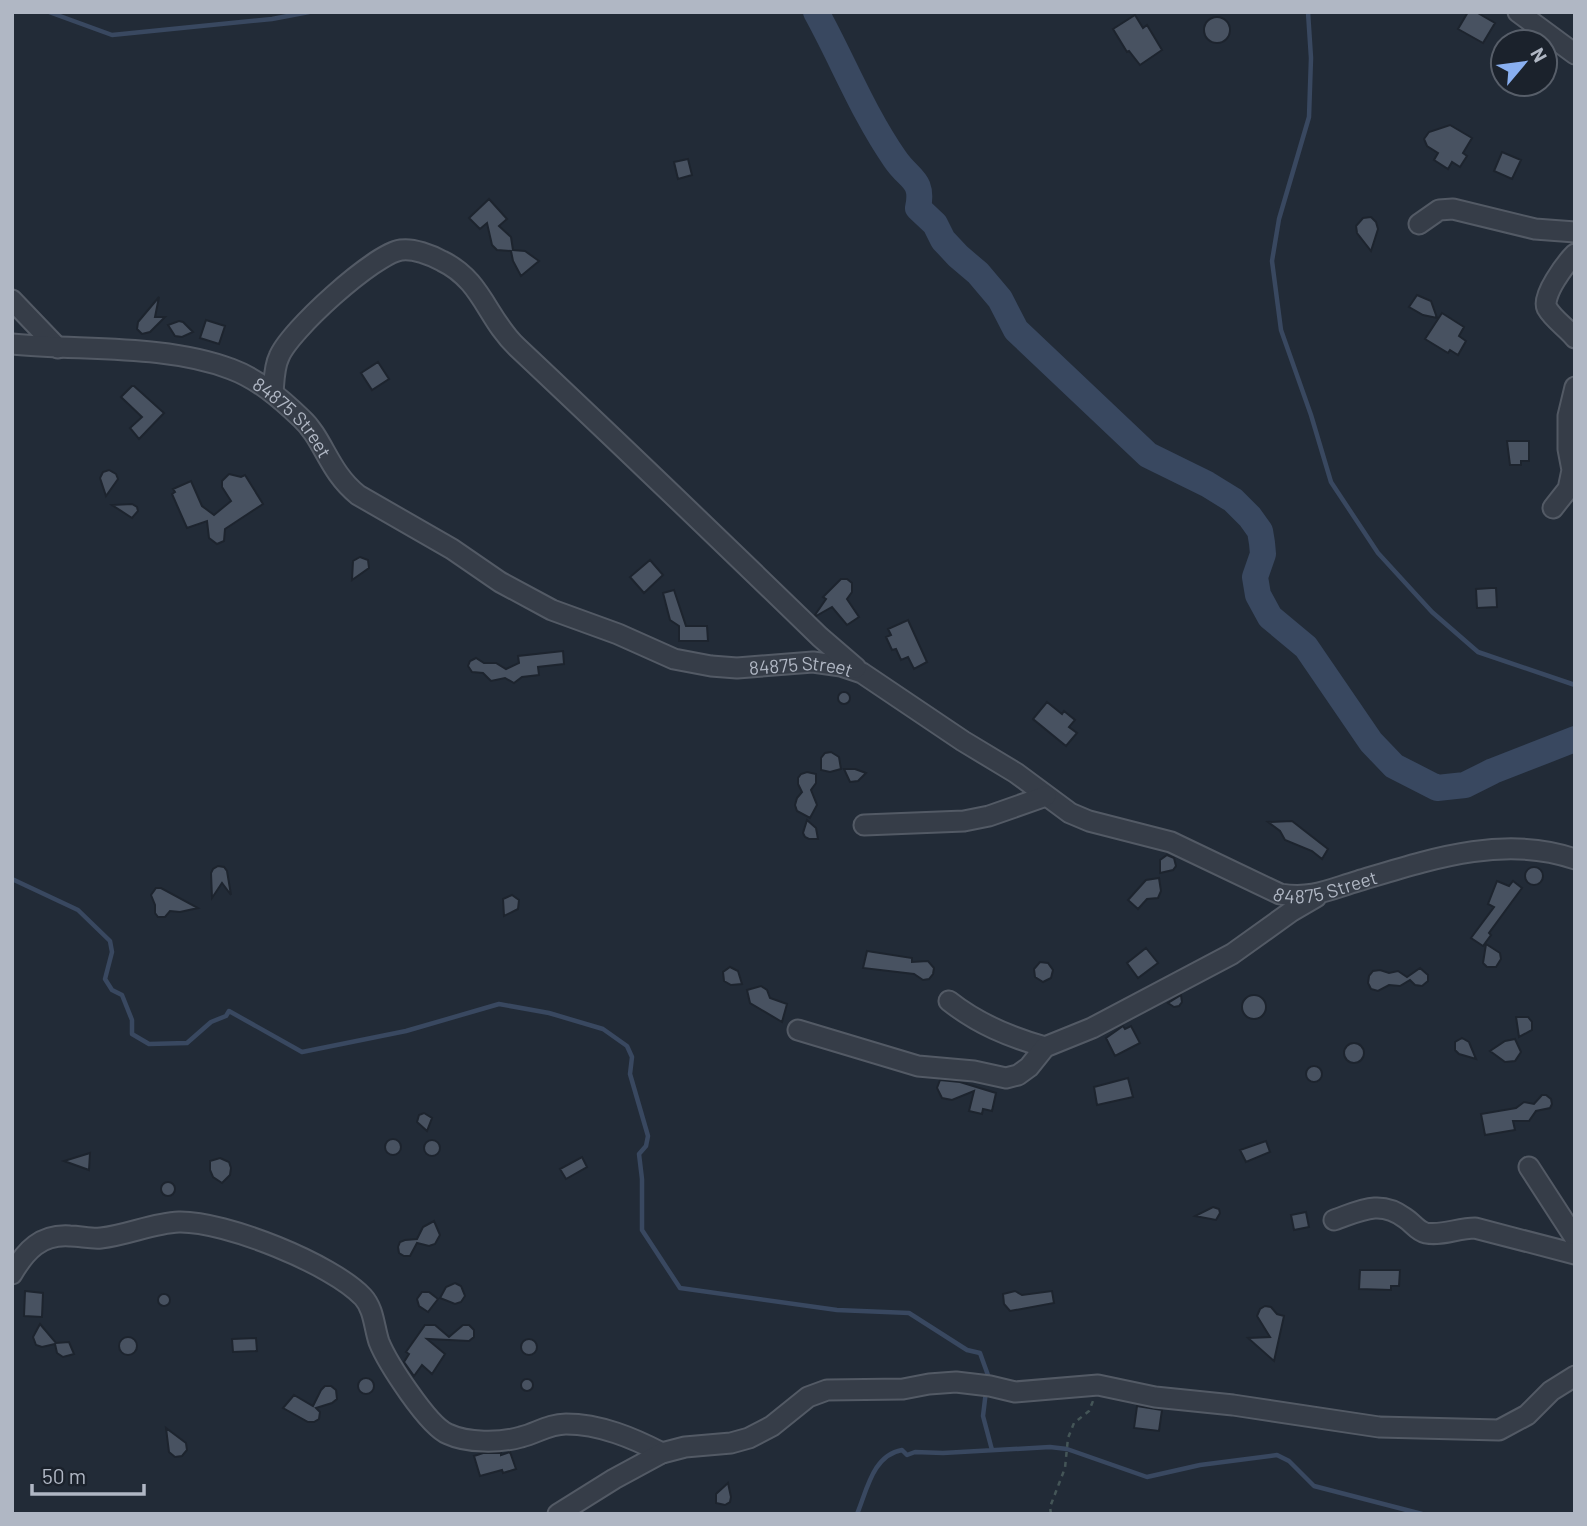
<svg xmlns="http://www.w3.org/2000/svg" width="1587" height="1526" viewBox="0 0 1587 1526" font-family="Barlow,sans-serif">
	<rect width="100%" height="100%" fill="#222b37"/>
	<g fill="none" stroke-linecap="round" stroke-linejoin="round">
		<!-- stream -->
		<path stroke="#394860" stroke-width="4.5" d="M49 12 112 35 272 19 309 12
			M1308 12 1311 58 1309 117 1279 219 1272 261 1281 330 1311 415 1331 482 1378 553 1432 612 1478 652 1575 685
			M12 879 78 910 110 941 112 952 105 979 112 990 122 995 132 1020V1034L149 1044 187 1043 211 1022 226 1016 229 1011 302 1052 406 1031 499 1004 549 1013 603 1029 627 1046 632 1057 630 1074 648 1136 646 1146 639 1154 642 1179V1230L680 1288 837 1310 909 1313 967 1350 980 1353 989 1378
			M986 1391 983 1416 992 1450
			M857 1514C867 1490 873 1455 902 1450L907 1455 915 1452 943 1453 1050 1447 1067 1449 1147 1477 1200 1465 1277 1455 1289 1461 1314 1486 1422 1514"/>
		<!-- river -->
		<path stroke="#394860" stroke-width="26" d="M816 12C843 61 863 113 895 159 909 180 924 179 918 208L935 224 943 240 958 256 978 273 1000 299 1016 330 1148 455 1207 484 1233 500 1250 517 1260 531 1262 543 1263 554 1255 577 1258 595 1270 617 1306 647 1371 742 1394 766 1437 788 1465 785 1493 771 1575 739"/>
	</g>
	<!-- building -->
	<path fill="#485261" stroke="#1d242e" stroke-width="2" d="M1468 12H1476L1495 23 1483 43 1458 29Z
		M1135 15 1143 28 1147 25 1162 50 1140 65 1129 51 1127 52 1113 29Z
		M1204 30a13 13 0 1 1 26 0a13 13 0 1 1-26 0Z
		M1450 125 1472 138 1463 153 1467 156 1460 167 1452 162 1448 169 1434 160 1438 153 1427 146 1424 139 1429 132Z
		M1502 152 1521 160 1512 179 1494 171Z
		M688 159 692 175 678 179 674 162Z
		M489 199 507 219 499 226 511 237 513 250 525 251 539 261 521 276 513 261 511 251 497 250 492 245 487 223 480 229 469 218Z
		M1371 217 1376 222 1378 229 1371 251 1357 233 1356 226 1363 218Z
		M1417 295 1431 301 1437 318 1423 315 1409 307Z
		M159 297 155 317H165L150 332 142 334 137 329 138 322Z
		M1442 313 1464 327 1459 336 1466 341 1458 355 1450 350 1448 353 1425 339Z
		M206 320 225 326 219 344 200 338Z
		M179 321 183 322 193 332 182 337 175 336 168 325Z
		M378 362 389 379 372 390 361 373Z
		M132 386H134L164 413 139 439 130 428 142 417 121 397Z
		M1507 441H1529V461H1521V465H1510Z
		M109 470 116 474 118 479 106 496 100 478 103 472Z
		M229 474 241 477 245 475 263 504 225 529 224 541 217 544 209 538 207 521 187 528 172 494 175 492 173 489 191 481 202 506 214 515 231 501 222 487V481Z
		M132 504 137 507 138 511 132 518 112 505Z
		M360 557 368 560 369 568 352 580 353 561Z
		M650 560 663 575 644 593 630 577Z
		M841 579H847L852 583V592L847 599 859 617 847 625 832 607 816 616 815 615 826 599 823 597Z
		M1491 588H1496L1497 607 1477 608 1476 589Z
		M674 590 686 626H707L708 641H679V626L670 620 663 593Z
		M908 620 927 662 914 669 908 657 901 660 896 649 892 650 886 637 891 635 888 629Z
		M563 651 564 664 538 667 539 675 522 677 514 683 505 678 491 681 483 673 472 672 468 666 470 661 476 658 484 663H496L506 669 519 663 518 656Z
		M838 698a6 6 0 1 1 12 0a6 6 0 1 1-12 0Z
		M1047 702 1062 714 1064 711 1075 720 1069 727 1077 733 1066 746 1033 719Z
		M831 752 839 757 841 769 830 772 821 770V758L825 753Z
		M844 769H855L866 773 858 781 850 782Z
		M807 772 816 774V783L811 790 817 805 810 818 797 811 795 805 797 798 802 792 798 784V778L801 774Z
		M807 820 816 828 818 839H809L805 837 803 833Z
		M1292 821 1328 849 1322 859 1312 851 1285 840 1280 831 1268 822Z
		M1167 855 1174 858 1176 866 1173 870 1160 873V860Z
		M218 866 224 867 227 871 231 895 222 883 212 898 211 873 213 869Z
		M1525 876a9 9 0 1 1 18 0a9 9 0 1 1-18 0Z
		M1159 878 1161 891 1158 898 1147 899 1138 909 1128 900 1146 880Z
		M1497 881 1509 886 1513 881 1522 888 1489 933 1491 935 1483 946 1471 938 1494 907 1488 904Z
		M156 888H161L198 908 180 912 170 911 165 917H158L155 913V905L151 895Z
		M512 895 519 900 518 909 504 916 503 899Z
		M1486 944 1500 953 1501 959 1496 967H1487L1483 963Z
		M1146 948 1158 963 1138 978 1127 963Z
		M867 951 912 958V962L928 961 934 968 933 974 929 979 923 980 914 974 863 968Z
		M1040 962 1048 963 1053 970 1051 978 1043 982 1035 977 1034 969Z
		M730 967 738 971 742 984 731 985 724 981 723 972Z
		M1420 968 1428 975V981L1422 986 1415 985 1410 980 1400 986 1389 985 1378 991 1371 989 1368 983 1369 976 1373 971 1380 970 1389 973 1398 971 1407 977Z
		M761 986 767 990 770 998 787 1004 782 1022 750 1003 747 990Z
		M1181 995 1182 1002 1179 1006 1174 1007 1168 1003Z
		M1242 1007a12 12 0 1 1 24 0a12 12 0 1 1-24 0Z
		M1516 1017H1528L1532 1022V1030L1519 1037Z
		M1123 1026 1125 1029 1131 1026 1140 1043 1115 1056 1106 1038Z
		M1462 1038 1469 1042 1476 1059 1459 1054 1455 1050V1042Z
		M1515 1039 1521 1052 1515 1061 1505 1062 1490 1051 1505 1041Z
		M1344 1053a10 10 0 1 1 20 0a10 10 0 1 1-20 0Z
		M1306 1074a8 8 0 1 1 16 0a8 8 0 1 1-16 0Z
		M1128 1078 1133 1097 1097 1105 1094 1087Z
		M940 1080 960 1082 996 1093 992 1111 983 1109 982 1114 969 1111 974 1091 952 1100 942 1098 937 1088Z
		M1542 1095H1546L1551 1099 1552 1104 1550 1108 1536 1111 1529 1121H1513L1515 1130 1485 1135 1481 1114 1516 1108 1524 1102 1534 1104Z
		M424 1113 432 1118 427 1131 417 1122 419 1115Z
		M385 1147a8 8 0 1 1 16 0a8 8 0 1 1-16 0Z
		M424 1148a8 8 0 1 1 16 0a8 8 0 1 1-16 0Z
		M1266 1141 1270 1152 1246 1162 1240 1150Z
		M90 1153 89 1170 64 1161Z
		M582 1157 587 1167 566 1179 560 1169Z
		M220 1158 229 1162 231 1168 230 1175 222 1183 213 1177 210 1170V1161Z
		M161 1189a7 7 0 1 1 14 0a7 7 0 1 1-14 0Z
		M1213 1207 1219 1209 1220 1213 1216 1220 1195 1216Z
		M1306 1212 1309 1227 1294 1230 1291 1215Z
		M434 1221 440 1235 435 1244 429 1246 417 1243 410 1256H404L399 1253 398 1247 400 1242 405 1240 417 1239 423 1227Z
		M1360 1270H1400L1399 1286H1391V1290L1359 1289Z
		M455 1283 461 1286 465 1296 461 1302 455 1304 440 1298 446 1287Z
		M25 1291 43 1293 42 1317 24 1316Z
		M1015 1291 1022 1295 1052 1291 1054 1303 1010 1311 1004 1304 1003 1294Z
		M422 1292H429L438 1299 428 1312 419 1306 417 1299Z
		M158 1300a6 6 0 1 1 12 0a6 6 0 1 1-12 0Z
		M1265 1306 1271 1307 1277 1314 1284 1316 1274 1361 1248 1338 1270 1337 1257 1316 1260 1309Z
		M40 1324 56 1343 69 1342 74 1354 63 1357 57 1353 55 1344 42 1347 36 1345 33 1337Z
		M425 1325H435L449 1337 463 1325H469L474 1330V1337L469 1341 427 1339 445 1354 432 1374 422 1365 414 1376 404 1362 409 1354 406 1352Z
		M119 1346a9 9 0 1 1 18 0a9 9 0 1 1-18 0Z
		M256 1338 257 1351 233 1352 232 1339Z
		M521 1347a8 8 0 1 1 16 0a8 8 0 1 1-16 0Z
		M358 1386a8 8 0 1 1 16 0a8 8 0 1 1-16 0Z
		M521 1385a6 6 0 1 1 12 0a6 6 0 1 1-12 0Z
		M325 1386H331L336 1390 337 1399 332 1403 316 1408 320 1412 319 1419 314 1422H308L283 1408 294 1395 313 1406 321 1390Z
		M1137 1406 1162 1410 1159 1431 1134 1428Z
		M166 1428 186 1443 187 1450 182 1456 175 1457 169 1452Z
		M510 1452 516 1469 503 1473 502 1470 480 1476 474 1456 483 1453H501V1455Z
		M728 1483 731 1497 730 1502 725 1505 716 1503V1494Z"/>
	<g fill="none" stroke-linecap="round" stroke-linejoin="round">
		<defs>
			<g id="minor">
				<path d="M1518 12 1575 54"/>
				<path d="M1419 224 1439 210 1453 209 1535 229 1575 232"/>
				<path d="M1575 254C1566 263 1541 296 1547 308 1553 319 1567 328 1575 338"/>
				<path d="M12 300 58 348"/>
				<path id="s1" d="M12 344C82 351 165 344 231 369 258 379 280 398 301 418 324 439 328 471 358 495L452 549 500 582 552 610 618 634 674 659 711 666 737 668 813 662 841 666 862 673 963 741 1016 773 1070 813 1089 821 1171 842 1280 894C1312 899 1328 890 1358 881 1428 860 1503 834 1575 859"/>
				<path d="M273 393C274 382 274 367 279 357 289 331 374 254 401 250 413 248 431 255 442 261 482 280 487 319 517 347 619 443 720 540 820 637L856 668"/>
				<path d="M1553 508 1568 489 1572 470 1568 449V416L1575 387"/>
				<path d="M864 825 964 821 989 816 1046 796"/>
				<path d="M949 1001C978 1024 1009 1037 1045 1047"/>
				<path d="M798 1030 918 1066 974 1071 1006 1078 1018 1075 1029 1067 1045 1047 1092 1028 1232 954 1292 911 1316 897"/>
				<path d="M1529 1167 1575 1238"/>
				<path d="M1334 1220C1360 1211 1380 1199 1405 1218 1413 1223 1417 1231 1426 1233 1442 1236 1458 1228 1475 1228L1575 1254"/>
				<path d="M12 1274C26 1250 41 1234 70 1236 80 1236 91 1239 101 1238 128 1235 153 1223 179 1222 225 1221 332 1264 363 1297 374 1309 374 1327 379 1342 387 1362 428 1426 448 1434 467 1443 500 1443 521 1437 537 1433 549 1424 566 1424 600 1424 633 1438 662 1453"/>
				<path d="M558 1514 614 1479 662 1453 685 1447 731 1443 749 1438 772 1426 808 1397 827 1390 903 1389 929 1384 956 1382 990 1386 1015 1392 1098 1385 1155 1397 1233 1405 1379 1427 1499 1430 1527 1415 1551 1391 1575 1376"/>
			</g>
		</defs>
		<!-- minor casing -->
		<use href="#minor" stroke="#535a65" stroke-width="23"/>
		<!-- path -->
		<path stroke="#445557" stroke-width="2.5" stroke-dasharray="5 5" stroke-linecap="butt" d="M1051 1514 1050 1507 1065 1468 1068 1438 1074 1423 1089 1411 1093 1401"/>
		<!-- minor -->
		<use href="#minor" stroke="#363d48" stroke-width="19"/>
	</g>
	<g text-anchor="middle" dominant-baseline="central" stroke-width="5" stroke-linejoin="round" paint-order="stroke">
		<!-- street labels -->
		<g font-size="19" fill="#b0b7c4" stroke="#1b222c">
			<text stroke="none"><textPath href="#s1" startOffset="301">84875 Street</textPath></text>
			<text stroke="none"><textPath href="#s1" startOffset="889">84875 Street</textPath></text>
			<text stroke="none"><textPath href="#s1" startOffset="1475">84875 Street</textPath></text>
		</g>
	</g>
	<!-- border -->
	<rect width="1587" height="1526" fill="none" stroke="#b0b7c4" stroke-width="28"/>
	<!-- north arrow -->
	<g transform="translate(1524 63) rotate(61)"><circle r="33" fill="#1b222c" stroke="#575e69" stroke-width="2"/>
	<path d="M0-5L12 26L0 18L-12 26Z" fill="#89aff0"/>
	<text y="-10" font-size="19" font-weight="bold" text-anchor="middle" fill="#b0b7c4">N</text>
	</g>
	<!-- scale -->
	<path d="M32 1484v10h112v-10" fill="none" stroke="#b0b7c4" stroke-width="3.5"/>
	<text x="42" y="1484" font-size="21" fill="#b0b7c4" stroke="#1b222c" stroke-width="5" paint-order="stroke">50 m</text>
</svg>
